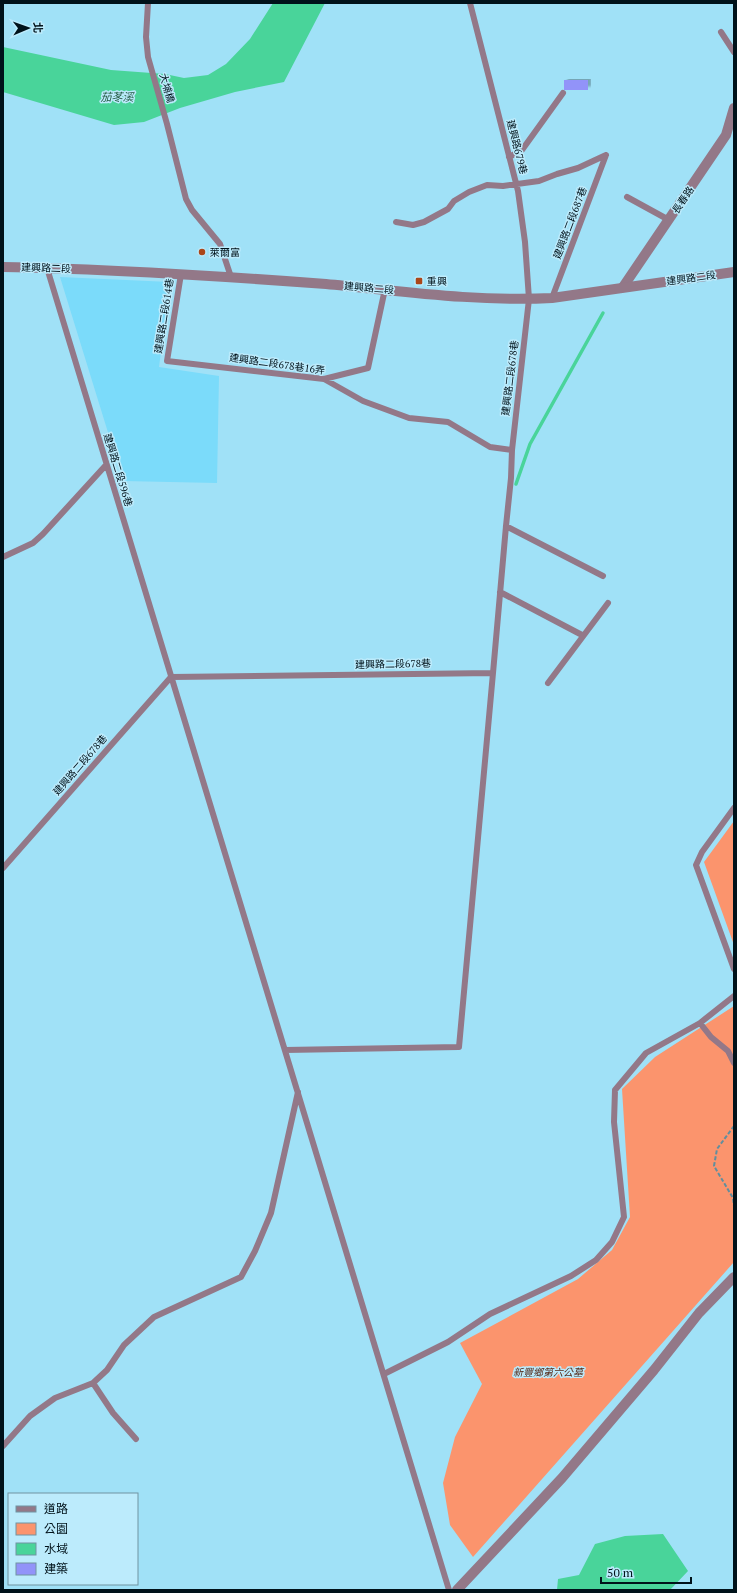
<svg xmlns="http://www.w3.org/2000/svg" width="737" height="1593" viewBox="0 0 737 1593" font-family="'PT Serif','Noto Sans TC',serif">
	<defs>
		<filter id="shadow"><feDropShadow dx="3.5" dy="-3.5" stdDeviation="1" flood-color="#0004"/></filter>
	</defs>
	<rect width="100%" height="100%" fill="#a0e1f7"/>
	<!-- built -->
	<path fill="#7bdbfa" d="M60 277 170 282 159 367 219 376 217 483 123 481Z"/>
	<!-- green -->
	<path fill="#fb946d" d="M734 821V945L704 862Z
		M734 1006V1262L473 1557 450 1525 443 1483 455 1437 482 1384 460 1343 578 1279 612 1250 630 1217 622 1089 655 1057Z"/>
	<!-- water -->
	<path fill="#49d49a" d="M273 3H325L284 82 235 92 180 108 144 122 114 125 3 92V47L111 70 165 74 184 78 208 75 226 64 250 39Z
		M663 1534 688 1571 670 1590H557L558 1579 579 1575 595 1544 625 1536Z"/>
	<g fill="none" stroke-linecap="round" stroke-linejoin="round">
		<!-- stream -->
		<path stroke="#49d49a" stroke-width="3.5" d="M516 484 530 444 603 313"/>
	</g>
	<!-- building -->
	<path fill="#9293f9" filter="url(#shadow)" d="M564 80H588V90H564Z"/>
	<g fill="none" stroke-linecap="round" stroke-linejoin="round">
		<!-- path -->
		<path stroke="#608e9e" stroke-width="2" stroke-dasharray="4 2" stroke-linecap="butt" d="M734 1126 717 1149 714 1166 733 1198 734 1206"/>
		<!-- service -->
		<path stroke="#937888" stroke-width="6" d="M148 3 146 37 148 57 167 124 186 199 192 210 220 244 231 277
			M721 32 734 52
			M509 157 522 150 563 93
			M627 197 669 220
			M396 222 413 225 424 222 448 209 454 201 469 192 487 185 503 186 539 181 557 174 578 168 606 155
			M47 268 449 1590
			M181 274 167 361 324 379 363 401 409 418 448 422 490 447 512 450
			M552 298 606 155
			M324 379 368 368 385 289
			M506 526 603 576
			M3 557 33 543 43 534 106 465
			M500 592 582 635
			M548 683 608 603
			M734 808 702 852 696 865 734 969
			M3 868 171 677 493 673 506 526 511 478 512 450 529 299 525 242 518 191 470 3
			M700 1023 711 1037 728 1051 734 1063
			M285 1050 459 1047 493 673
			M384 1374 448 1342 490 1314 571 1276 596 1260 612 1242 624 1217 614 1122 615 1090 646 1053 700 1023 734 996
			M93 1383 113 1413 136 1439
			M3 1446 30 1416 55 1398 93 1383 107 1370 124 1345 154 1317 241 1277 255 1251 271 1213 298 1092"/>
		<!-- minor -->
		<path stroke="#937888" stroke-width="10" d="M623 287 726 135 734 108
			M457 1590 562 1478 654 1370 699 1313 734 1277"/>
		<!-- tertiary -->
		<path stroke="#937888" stroke-width="10" d="M3 267C111 269 219 276 326 284 401 291 477 302 552 298L734 272"/>
	</g>
	<!-- markers -->
	<g fill="#ab4619" stroke="#bcebfc" stroke-width="1.5">
		<circle cx="202" cy="252" r="4"/>
		<rect x="415" y="277" width="8" height="8" rx="2"/>
	</g>
	<g text-anchor="middle" dominant-baseline="central" stroke-width="3" stroke-linejoin="round" paint-order="stroke">
		<!-- street labels -->
		<g font-size="10" fill="#00121a" stroke="#bcebfc">
			<text transform="translate(167 88) rotate(74)">大埔橋</text>
			<text transform="translate(517 147) rotate(76)">建興路679巷</text>
			<text transform="translate(683 200) rotate(-56)">長春路</text>
			<text transform="translate(570 223) rotate(-69)">建興路二段687巷</text>
			<text transform="translate(46 268) rotate(2)">建興路二段</text>
			<text transform="translate(691 278) rotate(-8)">建興路二段</text>
			<text transform="translate(369 288) rotate(5)">建興路二段</text>
			<text transform="translate(164 316) rotate(-81)">建興路二段614巷</text>
			<text transform="translate(277 364) rotate(8)">建興路二段678巷16弄</text>
			<text transform="translate(510 378) rotate(-83)">建興路二段678巷</text>
			<text transform="translate(118 470) rotate(73)">建興路二段596巷</text>
			<text transform="translate(393 664) rotate(-1)">建興路二段678巷</text>
			<text transform="translate(80 765) rotate(-49)">建興路二段678巷</text>
		</g>
		<!-- poi labels -->
		<g font-size="10" fill="#00121a" stroke="#bcebfc" text-anchor="start">
			<text x="210" y="252">萊爾富</text>
			<text x="427" y="281">重興</text>
		</g>
		<!-- park labels -->
		<g font-size="10" font-style="italic" fill="#542817" stroke="#bcebfc">
			<text x="548" y="1372">新豐鄉第六公墓</text>
		</g>
		<!-- water labels -->
		<g font-size="11" font-style="italic" fill="#235941" stroke="#bcebfc">
			<text x="117" y="97">茄苳溪</text>
		</g>
	</g>
	<!-- border -->
	<rect width="737" height="1593" fill="none" stroke="#00121a" stroke-width="8"/>
	<!-- legend -->
	<rect x="8" y="1493" width="130" height="92" fill="#bcebfc" stroke="#7194a2"/>
	<rect x="16" y="1506" width="20" height="6" fill="#937888" stroke="#7194a2"/>
	<text x="44" y="1513" font-size="12" fill="#00121a">道路</text>
	<rect x="16" y="1523" width="20" height="12" fill="#fb946d" stroke="#7194a2"/>
	<text x="44" y="1533" font-size="12" fill="#00121a">公園</text>
	<rect x="16" y="1543" width="20" height="12" fill="#49d49a" stroke="#7194a2"/>
	<text x="44" y="1553" font-size="12" fill="#00121a">水域</text>
	<rect x="16" y="1563" width="20" height="12" fill="#9293f9" stroke="#7194a2"/>
	<text x="44" y="1573" font-size="12" fill="#00121a">建築</text>
	<!-- north arrow -->
	<g transform="translate(28 28) rotate(88)" stroke="#bcebfc" stroke-width="3" paint-order="stroke">
	<path d="M0-3L7 15L0 10L-7 15Z" fill="#00121a"/>
	<text y="-6" font-size="11" font-weight="bold" text-anchor="middle" fill="#00121a">北</text>
	</g>
	<!-- scale -->
	<path d="M601 1577v6h90v-6" fill="none" stroke="#00121a" stroke-width="2"/>
	<text x="607" y="1577" font-size="12" fill="#00121a" stroke="#bcebfc" stroke-width="3" paint-order="stroke">50 m</text>
</svg>
